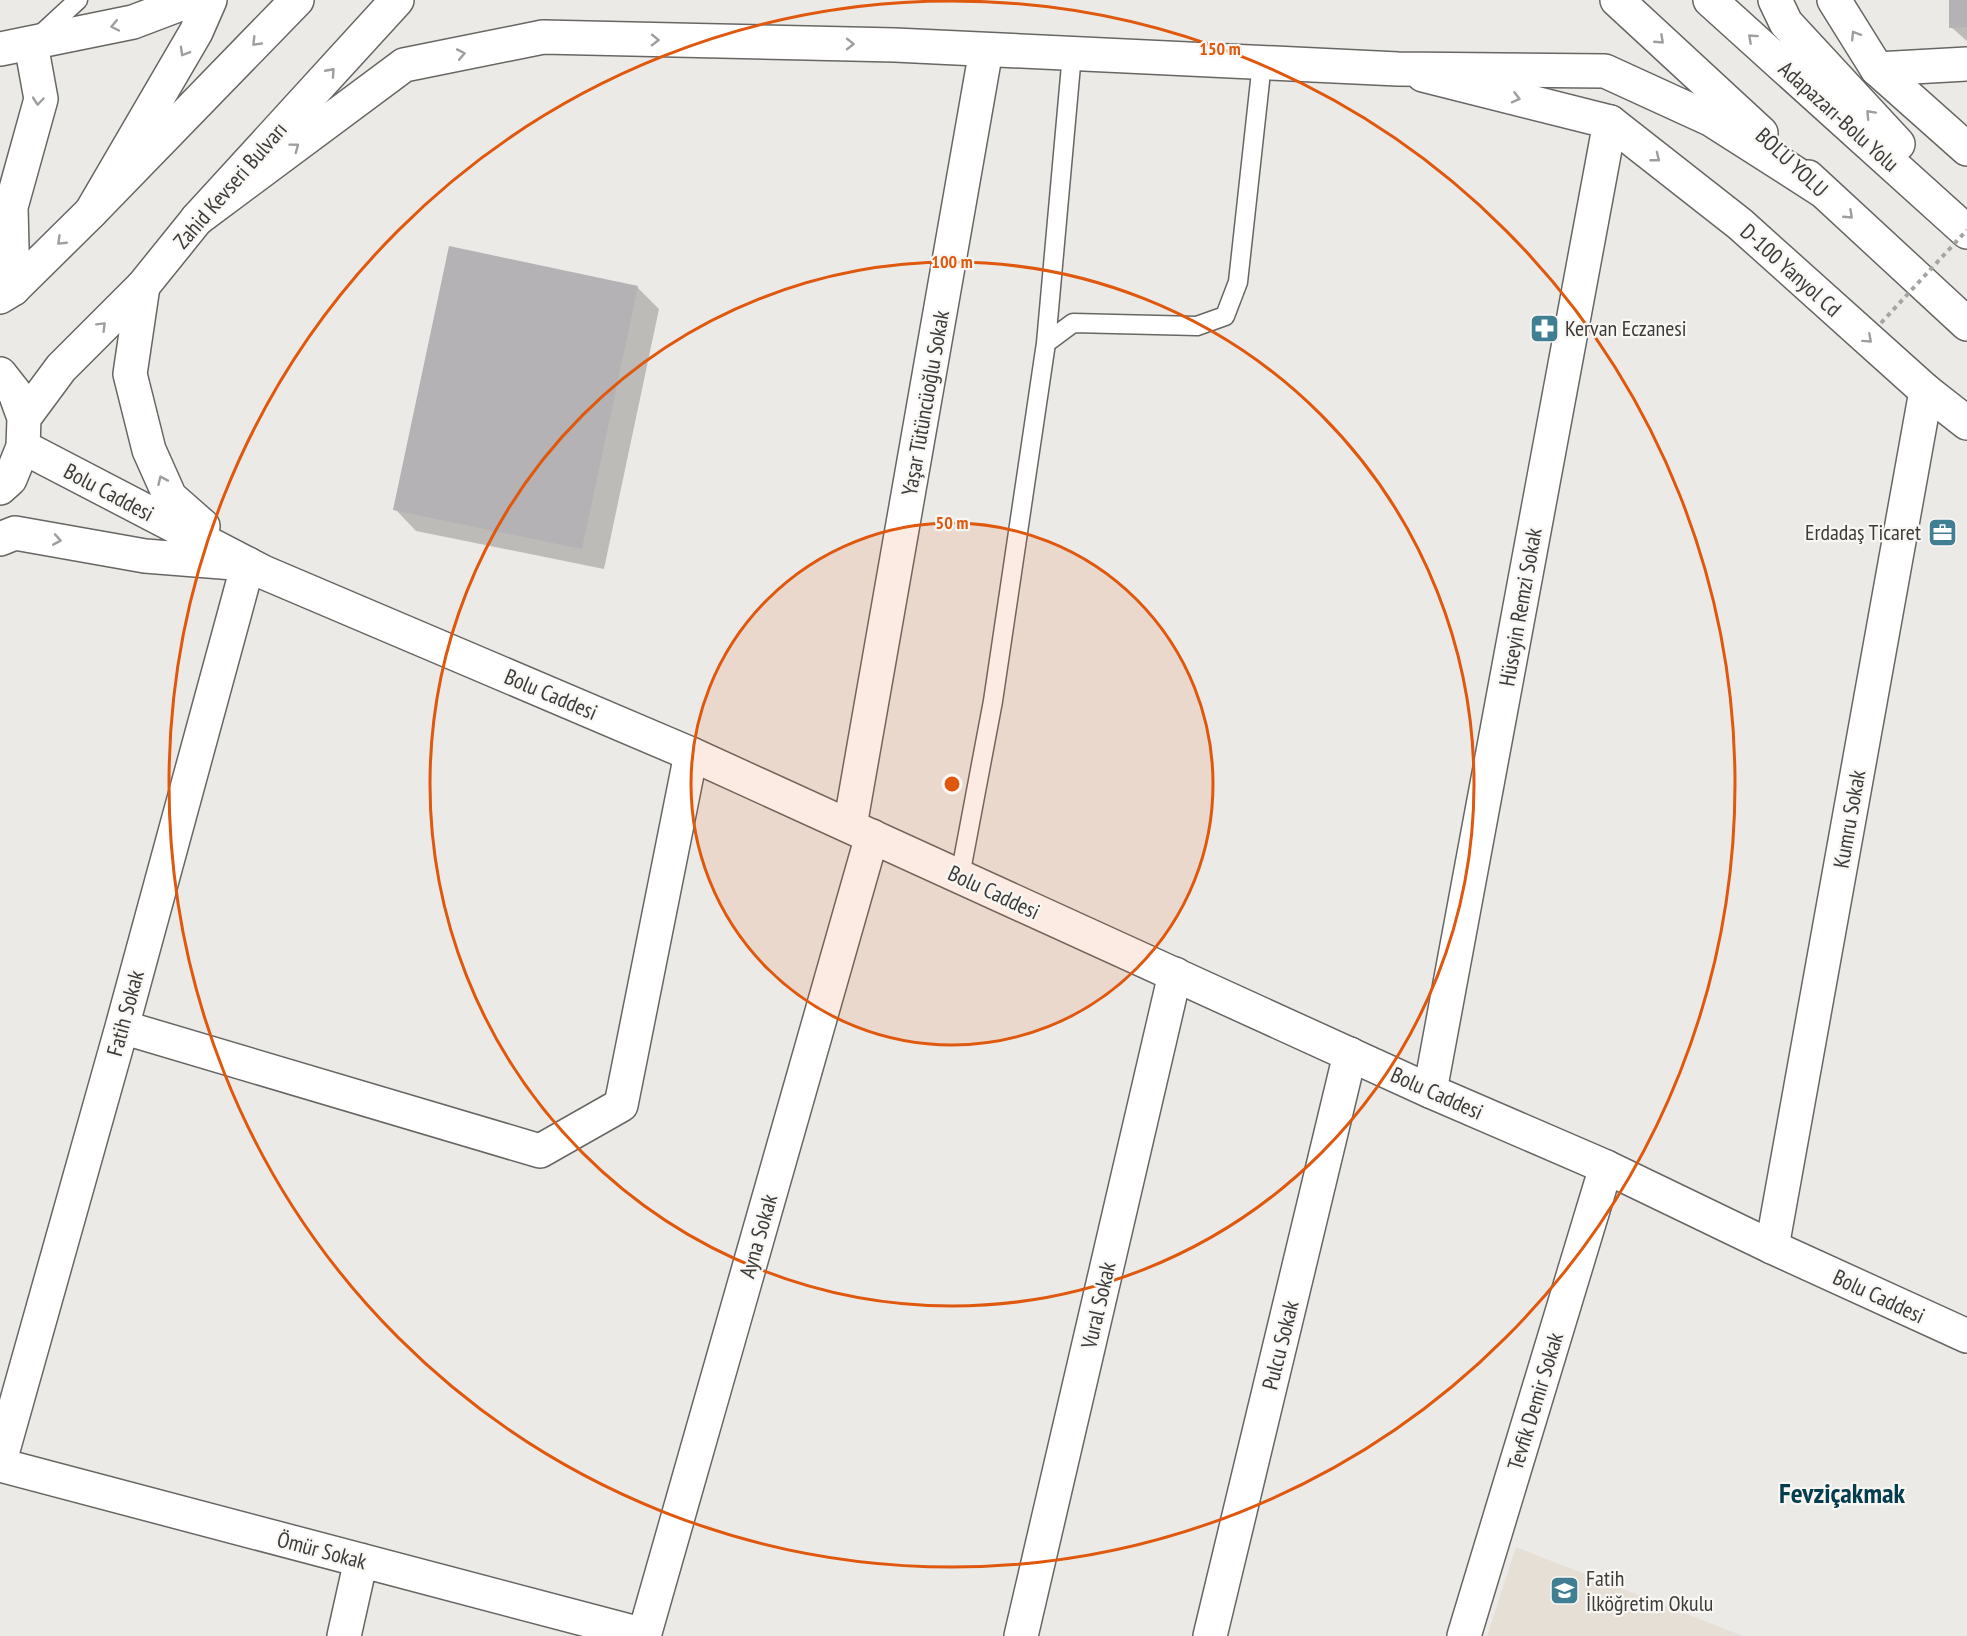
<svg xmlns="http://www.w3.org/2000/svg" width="1967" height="1636" viewBox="0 0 1967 1636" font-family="'PT Sans Narrow',sans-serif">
	<rect width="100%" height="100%" fill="#eceae7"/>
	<!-- built -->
	<path fill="#e6dfd6" d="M1516 1547 1743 1636H1487Z"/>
	<!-- shadow -->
	<path fill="#0003" d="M1950 0H1967V41L1951 27Z
		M637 287 659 309 604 569 416 531 395 509Z"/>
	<!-- building -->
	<path fill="#b4b2b5" d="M1949 0H1967V27L1949 28Z
		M449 246 638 286 582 549 393 510Z"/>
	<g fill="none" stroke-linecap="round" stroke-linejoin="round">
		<defs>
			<path id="service" d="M39 36 78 0
				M1046 343 1072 54
				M960 876 993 701 1046 343 1073 323 1197 326 1225 316 1238 282 1262 63"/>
			<path id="minor" d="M1834 0 1877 69 1967 64
				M0 49 133 22 191 0
				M1423 75 1610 122 1430 1091
				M13 289 11 207 41 99 31 44
				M850 826 986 50
				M122 1027 540 1151 621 1105 691 754
				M1772 1247 1926 391
				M0 1461 122 1027 248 564
				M0 1465 644 1635
				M344 1636 361 1560
				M644 1636 872 836
				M1021 1636 1175 974
				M1210 1636 1350 1054
				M1464 1636 1606 1167"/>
			<path id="tertiary" d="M1877 69 1967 149
				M1610 122 1740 224 1926 391 1967 423"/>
			<path id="secondary" d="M143 286 130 374 149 450 170 497 203 526
				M23 447 263 572 691 754 1430 1091 1606 1167 1772 1247 1967 1336
				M0 539 15 533 145 556 234 563"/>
			<path id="primary" d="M0 297 13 289 91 212 297 0
				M0 374 15 393 24 418
				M0 488 10 479 23 447 24 418 61 368 143 286 197 219 397 0"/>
			<path id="trunk" d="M1617 0 1761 133
				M1710 0 1967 232
				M1775 0 1786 23 1898 144
				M1808 177 1967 324
				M91 212 196 32 210 0
				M197 219 404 65 543 37 895 45 1398 69 1605 71 1712 120 1823 191"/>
		</defs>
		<!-- service casing -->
		<use href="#service" stroke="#676663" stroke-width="21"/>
		<!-- minor casing -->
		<use href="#minor" stroke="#676663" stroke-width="36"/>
		<!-- tertiary casing -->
		<use href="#tertiary" stroke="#676663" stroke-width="36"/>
		<!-- secondary casing -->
		<use href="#secondary" stroke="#676663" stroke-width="36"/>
		<!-- primary casing -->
		<use href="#primary" stroke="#676663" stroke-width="36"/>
		<!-- trunk casing -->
		<use href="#trunk" stroke="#676663" stroke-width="36"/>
		<!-- service -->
		<use href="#service" stroke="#fff" stroke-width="18"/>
		<!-- minor -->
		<use href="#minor" stroke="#fff" stroke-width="33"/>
		<!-- tertiary -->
		<use href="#tertiary" stroke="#fff" stroke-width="33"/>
		<!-- secondary -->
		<use href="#secondary" stroke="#fff" stroke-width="33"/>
		<!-- primary -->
		<use href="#primary" stroke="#fff" stroke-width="33"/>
		<!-- trunk -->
		<use href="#trunk" stroke="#fff" stroke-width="33"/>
		<!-- path-bridge -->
		<path stroke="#a6a5a3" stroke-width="4" stroke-dasharray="4.5 4.5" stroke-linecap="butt" d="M1881 323 1967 230"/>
	</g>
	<!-- one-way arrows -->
	<defs><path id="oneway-chevron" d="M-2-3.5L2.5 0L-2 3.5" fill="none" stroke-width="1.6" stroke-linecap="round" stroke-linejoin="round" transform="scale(1.5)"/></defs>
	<g stroke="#9e9e9d">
		<use href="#oneway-chevron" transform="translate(115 26) rotate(168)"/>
		<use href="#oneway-chevron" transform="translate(1855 35) rotate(-122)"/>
		<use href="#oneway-chevron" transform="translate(1752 38) rotate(-138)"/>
		<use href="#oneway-chevron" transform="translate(655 40) rotate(1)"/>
		<use href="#oneway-chevron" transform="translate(1660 40) rotate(43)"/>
		<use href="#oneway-chevron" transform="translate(256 42) rotate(134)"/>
		<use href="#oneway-chevron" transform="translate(850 44) rotate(1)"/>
		<use href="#oneway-chevron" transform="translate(184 52) rotate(120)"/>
		<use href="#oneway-chevron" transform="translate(461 54) rotate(-11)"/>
		<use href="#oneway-chevron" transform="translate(331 72) rotate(-48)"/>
		<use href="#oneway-chevron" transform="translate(1516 98) rotate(14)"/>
		<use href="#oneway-chevron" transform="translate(38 101) rotate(95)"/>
		<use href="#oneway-chevron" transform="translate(1870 114) rotate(-133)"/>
		<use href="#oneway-chevron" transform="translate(295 147) rotate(-37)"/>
		<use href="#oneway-chevron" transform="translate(1656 158) rotate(38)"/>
		<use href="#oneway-chevron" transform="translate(1849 215) rotate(43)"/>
		<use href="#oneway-chevron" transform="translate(61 241) rotate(136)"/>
		<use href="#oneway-chevron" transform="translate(102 326) rotate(-45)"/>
		<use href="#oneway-chevron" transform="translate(1868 339) rotate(42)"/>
		<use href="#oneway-chevron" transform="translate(162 480) rotate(-114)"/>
		<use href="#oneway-chevron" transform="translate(57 540) rotate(10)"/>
	</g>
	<!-- distance rings -->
	<circle cx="952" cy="784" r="261" fill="#df580e" fill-opacity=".12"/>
	<g fill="none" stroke="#df580e" stroke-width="3">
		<circle cx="952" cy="784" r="261"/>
		<circle cx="952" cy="784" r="522"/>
		<circle cx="952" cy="784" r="783"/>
	</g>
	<!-- icons -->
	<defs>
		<symbol id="pharmacy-square" viewBox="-11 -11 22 22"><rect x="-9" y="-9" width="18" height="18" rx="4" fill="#3f7e93" stroke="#f9f7f4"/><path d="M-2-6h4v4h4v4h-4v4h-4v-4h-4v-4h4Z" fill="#fff"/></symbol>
		<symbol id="office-square" viewBox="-11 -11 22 22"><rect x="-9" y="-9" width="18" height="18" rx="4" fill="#3f7e93" stroke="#f9f7f4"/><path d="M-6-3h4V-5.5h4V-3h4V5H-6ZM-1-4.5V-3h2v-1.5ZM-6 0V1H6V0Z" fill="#fff"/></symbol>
		<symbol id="school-square" viewBox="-11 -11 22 22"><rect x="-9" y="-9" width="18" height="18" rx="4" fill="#3f7e93" stroke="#f9f7f4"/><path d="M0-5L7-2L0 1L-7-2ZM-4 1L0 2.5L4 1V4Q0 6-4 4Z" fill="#fff"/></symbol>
	</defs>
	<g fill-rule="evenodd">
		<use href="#pharmacy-square" x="1528" y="312" width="33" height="33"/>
		<use href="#office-square" x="1926" y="516" width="33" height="33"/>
		<use href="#school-square" x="1548" y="1574" width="33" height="33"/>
	</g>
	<g text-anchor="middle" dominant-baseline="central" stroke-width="4.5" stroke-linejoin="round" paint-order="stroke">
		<!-- street labels -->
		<g font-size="22" fill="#3d3c3b" stroke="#f9f7f4">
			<text transform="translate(1839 116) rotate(42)">Adapazarı-Bolu Yolu</text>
			<text transform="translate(1792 162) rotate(43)">BOLU YOLU</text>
			<text transform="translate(230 185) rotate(-49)">Zahid Kevseri Bulvarı</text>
			<text transform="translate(1791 270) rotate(42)">D-100 Yanyol Cd</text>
			<text transform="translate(925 403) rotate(-80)">Yaşar Tütüncüoğlu Sokak</text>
			<text transform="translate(109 492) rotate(28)">Bolu Caddesi</text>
			<text transform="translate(1520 607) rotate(-80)">Hüseyin Remzi Sokak</text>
			<text transform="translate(551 694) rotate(23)">Bolu Caddesi</text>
			<text transform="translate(1849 819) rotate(-80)">Kumru Sokak</text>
			<text transform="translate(994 892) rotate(25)">Bolu Caddesi</text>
			<text transform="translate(125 1013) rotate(-75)">Fatih Sokak</text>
			<text transform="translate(1437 1093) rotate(24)">Bolu Caddesi</text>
			<text transform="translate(758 1236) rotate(-74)">Ayna Sokak</text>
			<text transform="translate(1879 1296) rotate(25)">Bolu Caddesi</text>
			<text transform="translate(1098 1305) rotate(-77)">Vural Sokak</text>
			<text transform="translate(1280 1345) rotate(-76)">Pulcu Sokak</text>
			<text transform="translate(1535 1401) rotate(-73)">Tevfik Demir Sokak</text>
			<text transform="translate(322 1550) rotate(15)">Ömür Sokak</text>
		</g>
		<!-- poi labels -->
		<g font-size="22" fill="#3d3c3b" stroke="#f9f7f4" text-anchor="start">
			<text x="1565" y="328">Kervan Eczanesi</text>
			<text x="1921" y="532" text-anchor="end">Erdadaş Ticaret</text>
			<text x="1586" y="1578">Fatih<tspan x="1586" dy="25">İlköğretim Okulu</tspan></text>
		</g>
		<!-- district labels -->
		<g font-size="28" font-weight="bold" fill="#043d4d" stroke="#f9f7f4">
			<text x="1842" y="1492">Fevziçakmak</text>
		</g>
	</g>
	<circle cx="952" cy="784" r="9" fill="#df580e" stroke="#f9f7f4" stroke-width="3"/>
	<g font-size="18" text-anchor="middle" font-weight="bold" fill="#df580e" stroke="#f9f7f4" stroke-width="4.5" stroke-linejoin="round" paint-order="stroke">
		<text x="1220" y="55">150 m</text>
		<text x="952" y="268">100 m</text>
		<text x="952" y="529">50 m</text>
	</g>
</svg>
